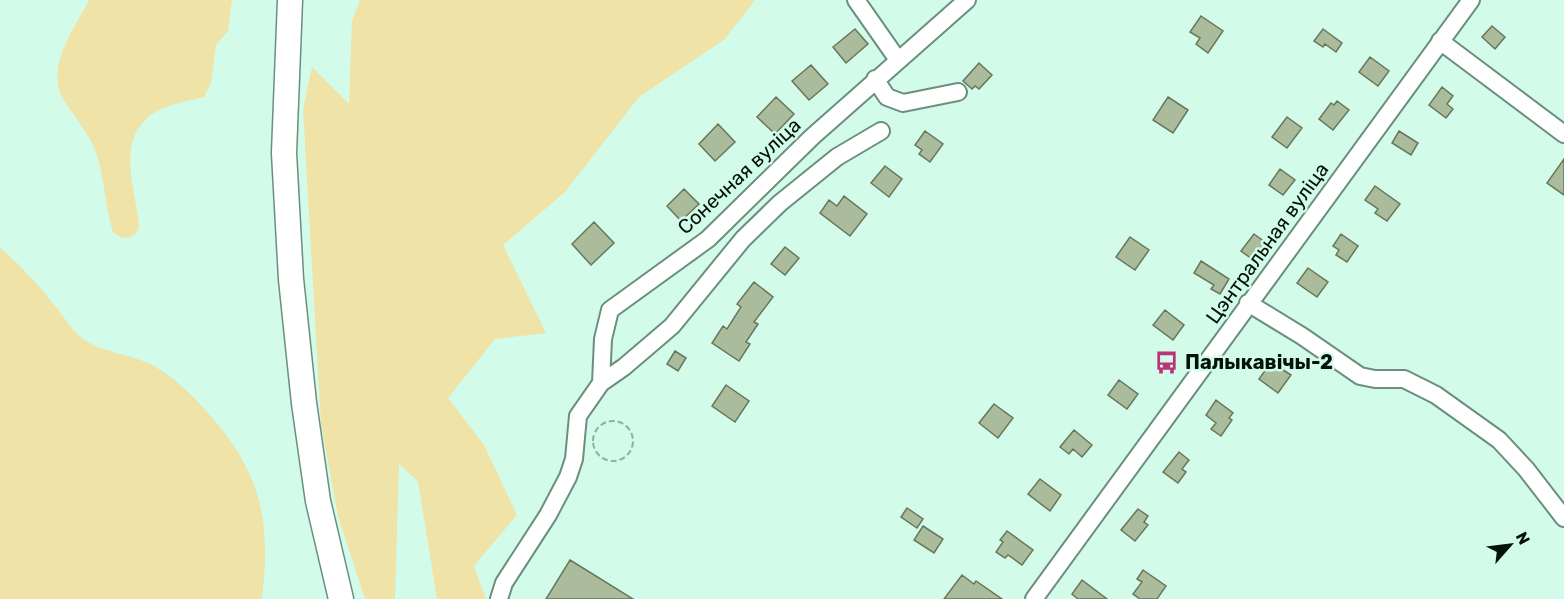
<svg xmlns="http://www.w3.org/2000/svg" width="1564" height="599" viewBox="0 0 1564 599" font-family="Rubik,sans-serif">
	<rect width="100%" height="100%" fill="#d3fbe9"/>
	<!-- green -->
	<path fill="#efe3a8" d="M89 0H232L228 31 216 45 211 83 204 97C189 101 173 103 159 110 113 135 135 185 139 225 137 239 123 242 113 232 104 203 105 171 92 143 84 127 71 113 62 97 46 65 75 28 89 0Z
		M360 0H755L725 39 639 97 565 192 503 245 546 333 495 339 448 398 484 445 517 515 474 566 486 599H437L418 481 399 464 395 599H365L338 516 321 424 303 109 312 67 349 104 352 21Z
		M0 248C21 265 39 286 56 307 65 318 71 330 82 338 101 353 133 354 154 366 175 378 193 396 209 414 262 474 271 521 262 599H0Z"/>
	<!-- building -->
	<path fill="#abbc9d" stroke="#67775a" stroke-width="1.5" d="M1201 16 1223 31 1208 53 1196 44 1200 38 1190 32Z
		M1492 26 1505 37 1495 49 1482 37Z
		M855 29 868 44 846 63 833 47Z
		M1323 29 1342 43 1336 52 1325 44 1323 47 1314 41Z
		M1370 57 1389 71 1378 86 1359 72Z
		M979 63 992 75 979 89 975 86 972 89 963 81Z
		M811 65 828 84 809 100 792 81Z
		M1442 87 1453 96 1447 104 1453 109 1446 118 1429 105Z
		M776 97 794 114 775 134 757 117Z
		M1168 97 1188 110 1173 133 1153 120Z
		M1337 101 1349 110 1333 130 1319 119 1331 103 1334 105Z
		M1287 117 1302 128 1287 148 1272 137Z
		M718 124 735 142 715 161 699 144Z
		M925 131 943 144 930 162 919 154 922 150 915 145Z
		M1399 131 1418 143 1411 155 1392 143Z
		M1564 159V195L1547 183Z
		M885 166 902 179 889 197 871 183Z
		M1280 169 1295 180 1283 195 1269 185Z
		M1375 186 1400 204 1387 221 1375 213 1378 209 1365 200Z
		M684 189 699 204 681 221 667 206Z
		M844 196 867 214 850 236 820 213 829 200 837 206Z
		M594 222 614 243 591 265 572 244Z
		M1254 234 1269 245 1256 262 1241 251Z
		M1341 234 1358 246 1347 262 1336 255 1339 250 1333 246Z
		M1130 237 1149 250 1135 270 1116 257Z
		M785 247 799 258 785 275 771 264Z
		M1201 261 1229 279 1220 294 1211 289 1214 285 1194 273Z
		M1308 268 1328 282 1317 297 1297 283Z
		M754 282 773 297 754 322 758 324 746 342 750 344 739 361 712 343 723 326 727 329 741 307 737 304Z
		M1165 310 1184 325 1173 340 1153 325Z
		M675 351 686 358 678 371 667 364Z
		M1271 362 1291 375 1278 393 1259 379Z
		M1119 380 1138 394 1127 409 1108 395Z
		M726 385 749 401 735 422 712 406Z
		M1216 400 1233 413 1229 418 1232 420 1221 436 1211 429 1216 423 1206 415Z
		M994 404 1013 418 998 438 979 423Z
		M1074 430 1092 445 1082 457 1073 449 1069 454 1060 447Z
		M1179 452 1189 460 1182 469 1186 472 1178 483 1163 472Z
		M1040 479 1061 495 1050 511 1028 494Z
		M907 508 923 519 917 528 901 517Z
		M1138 509 1148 516 1144 522 1148 525 1135 541 1121 530Z
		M923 526 943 539 934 553 914 540Z
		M1007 531 1033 550 1022 565 1008 555 1005 558 996 552 1003 542 1000 540Z
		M570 560 633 599H546Z
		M1143 570 1166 586 1157 599H1140L1133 594 1142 582 1137 579Z
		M962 575 974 584 976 581 1002 599H944Z
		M1082 580 1107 599H1078L1072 594Z"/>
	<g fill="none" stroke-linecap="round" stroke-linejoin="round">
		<defs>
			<path id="minor" d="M856 0 898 60
				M1440 41 1564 134
				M875 79 887 97 903 103 958 92
				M1248 303 1302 336 1360 376 1375 379H1404L1436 395 1499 440 1526 469 1564 518
				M601 383 624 367 672 326 743 239 780 203 837 157 881 131
				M499 599 504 583 548 515 568 477 574 459 578 416 601 383 603 339 610 310 708 239 812 137 967 0
				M1034 599 1471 0"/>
			<path id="highway" d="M290 0 284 153 291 279 304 403 318 501 341 599"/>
		</defs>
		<!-- minor casing -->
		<use href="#minor" stroke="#6b8f7f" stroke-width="20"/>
		<!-- highway casing -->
		<use href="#highway" stroke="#6b8f7f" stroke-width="27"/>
		<!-- path -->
		<path stroke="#8fafa1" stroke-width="2" stroke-dasharray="6 3" stroke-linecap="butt" d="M593 441a20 20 0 1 1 40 0a20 20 0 1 1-40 0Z"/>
		<!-- minor -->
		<use href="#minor" stroke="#fff" stroke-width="16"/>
		<!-- highway -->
		<use href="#highway" stroke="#fff" stroke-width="24"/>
	</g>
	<!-- icons -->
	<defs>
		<symbol id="bus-bare" viewBox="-9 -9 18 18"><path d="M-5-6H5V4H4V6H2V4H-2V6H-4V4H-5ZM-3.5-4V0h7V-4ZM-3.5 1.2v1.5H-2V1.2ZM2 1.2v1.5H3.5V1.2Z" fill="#ba3476" stroke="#d3fbe9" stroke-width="2.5" paint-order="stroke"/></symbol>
	</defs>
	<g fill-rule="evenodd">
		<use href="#bus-bare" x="1150" y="346" width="33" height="33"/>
	</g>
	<g text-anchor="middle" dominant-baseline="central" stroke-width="5" stroke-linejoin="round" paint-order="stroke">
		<!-- street labels -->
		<g font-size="20" fill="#04120c" stroke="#d3fbe9">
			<text transform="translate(739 176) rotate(-43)">Сонечная вуліца</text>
			<text transform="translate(1267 243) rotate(-54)">Цэнтральная вуліца</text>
		</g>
		<!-- poi labels -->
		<g font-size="20" font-weight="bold" fill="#04120c" stroke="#d3fbe9" text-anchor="start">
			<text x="1185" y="362">Палыкавічы-2</text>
		</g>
	</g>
	<!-- north arrow -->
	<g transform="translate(1510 545) rotate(62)" stroke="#d3fbe9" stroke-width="4.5" paint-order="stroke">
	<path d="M0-4.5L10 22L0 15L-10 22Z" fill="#04120c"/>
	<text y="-9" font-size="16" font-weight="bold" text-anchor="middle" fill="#04120c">N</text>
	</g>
</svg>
